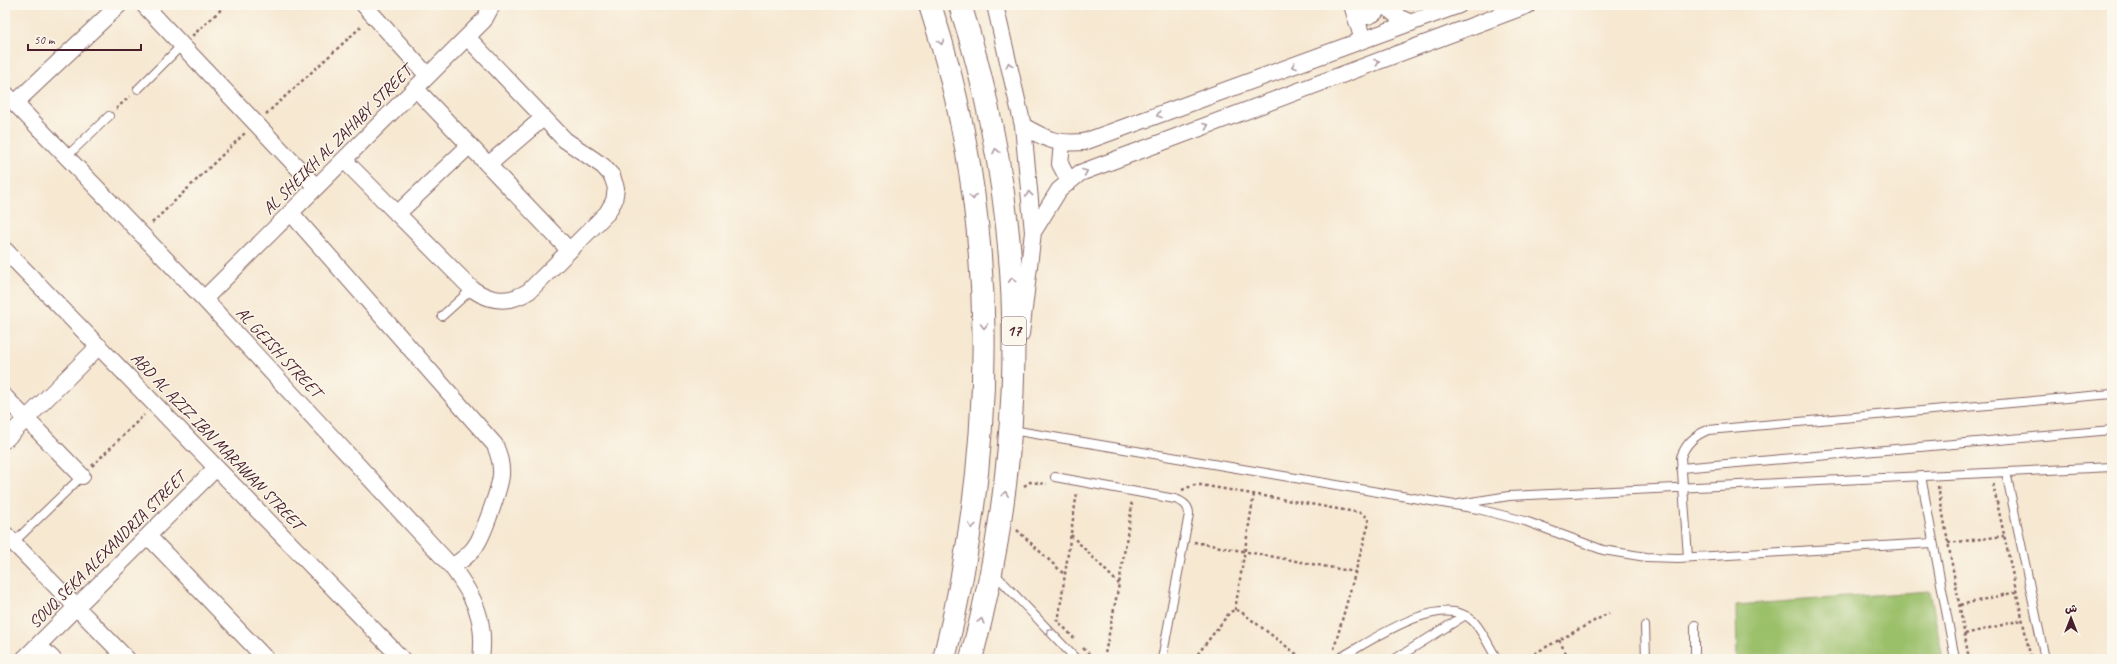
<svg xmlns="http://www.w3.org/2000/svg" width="2117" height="664" viewBox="0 0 2117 664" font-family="Caveat,'Playpen Sans Arabic',sans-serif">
	<rect width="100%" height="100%" fill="#fbf7ec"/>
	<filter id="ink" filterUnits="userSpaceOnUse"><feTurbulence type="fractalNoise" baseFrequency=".025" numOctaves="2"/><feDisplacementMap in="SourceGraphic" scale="8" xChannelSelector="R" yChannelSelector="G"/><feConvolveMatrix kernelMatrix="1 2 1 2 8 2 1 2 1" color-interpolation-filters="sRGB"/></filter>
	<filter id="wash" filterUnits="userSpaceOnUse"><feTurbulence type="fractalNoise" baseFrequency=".012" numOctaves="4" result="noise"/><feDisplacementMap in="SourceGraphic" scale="16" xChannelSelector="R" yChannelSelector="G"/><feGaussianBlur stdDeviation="0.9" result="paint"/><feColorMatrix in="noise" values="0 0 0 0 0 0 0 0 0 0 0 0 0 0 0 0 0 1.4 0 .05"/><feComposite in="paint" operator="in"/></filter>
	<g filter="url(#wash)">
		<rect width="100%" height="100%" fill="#f6e8d1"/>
		<!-- green -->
		<path fill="#9bc06a" stroke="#72704a" d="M1930 591 1943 659H1737L1736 605Z"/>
	</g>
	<g filter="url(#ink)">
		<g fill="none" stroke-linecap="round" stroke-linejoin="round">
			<defs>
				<path id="lane" d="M138 89 182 45
					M66 157 109 116
					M442 316 472 289
					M1012 430 1478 509 1525 521 1603 550 1646 557 1678 558 1932 543
					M1681 468 2112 430
					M2006 472 2045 659
					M1921 476 1955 659
					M1055 477 1175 499C1184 502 1189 506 1189 514L1162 659
					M1459 504 1509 496 2112 467
					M13 543 82 476
					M1688 557 1681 457C1686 443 1695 435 1708 430L2112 394
					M994 573 1076 659
					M1695 625V659
					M1645 626 1646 659
					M1338 659C1368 643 1440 591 1472 620 1481 628 1490 648 1497 659
					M1395 659 1464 616"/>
				<path id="street" d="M144 5 316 187
					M364 5 428 76
					M995 5 1023 126 1033 232 1021 334
					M1352 5 1363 40
					M1384 5 1400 18 1411 23
					M1354 12C1364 19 1375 17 1380 5
					M416 89 569 250
					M5 93 204 299 452 567C475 598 486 620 481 659
					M15 103 119 5
					M1023 126C1048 140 1055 144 1084 142L1459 5
					M1062 143 1060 164 1069 181
					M344 160 472 289C491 302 509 304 529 291L607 213 614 201 616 188 612 176 603 166 565 140 467 37
					M488 165 543 118
					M291 213 495 445C499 455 502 464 501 475 500 488 485 529 478 542 472 553 462 560 452 567
					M397 214 469 146
					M1033 232 1059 190 1080 173 1528 5
					M5 250 402 659
					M204 299 484 20 492 5
					M5 397 82 476
					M5 440 99 346
					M5 534 127 659
					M148 536 266 659
					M38 645 53 659
					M24 659 216 468"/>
				<path id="highway" d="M930 5C1000 218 998 443 944 659
					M960 5C973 44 983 84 991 124 1028 302 1018 484 971 659"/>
			</defs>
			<!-- lane casing -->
			<use href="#lane" stroke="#866565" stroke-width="10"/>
			<!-- street casing -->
			<use href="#street" stroke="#866565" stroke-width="18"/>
			<!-- highway casing -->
			<use href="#highway" stroke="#866565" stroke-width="24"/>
			<!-- path -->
			<path stroke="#866565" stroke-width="2.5" stroke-dasharray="3 3" stroke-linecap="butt" d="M192 36 226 5
				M116 109 130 96
				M266 114 363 25
				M152 223 245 133
				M92 466 144 415
				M1993 484 2031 659
				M1024 486 1030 482 1047 484
				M1938 486 1969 659
				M1182 490 1194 485H1201L1361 513 1367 517 1369 523 1334 649
				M1017 530 1065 575
				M1071 535 1119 584
				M1194 542 1355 572
				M1948 543 2004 536
				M1960 605 2016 592
				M1235 610 1254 494
				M1056 619 1074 638
				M1058 622 1077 492
				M1965 634 2022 620
				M1559 640 1569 659
				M1083 648 1094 659
				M1104 659 1119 584 1132 505 1130 502
				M1194 659 1230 612 1235 610 1240 611 1303 659
				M1524 659 1609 613"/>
			<!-- lane -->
			<use href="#lane" stroke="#fff" stroke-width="8"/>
			<!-- street -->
			<use href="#street" stroke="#fff" stroke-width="16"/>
			<!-- highway -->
			<use href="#highway" stroke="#fff" stroke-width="22"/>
		</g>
		<!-- one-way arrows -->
		<defs><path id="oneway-chevron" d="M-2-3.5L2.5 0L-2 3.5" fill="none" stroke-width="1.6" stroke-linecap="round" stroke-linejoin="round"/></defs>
		<g stroke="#ae9aa0">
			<use href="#oneway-chevron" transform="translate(941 42) rotate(75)"/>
			<use href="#oneway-chevron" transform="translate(1377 62) rotate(-21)"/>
			<use href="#oneway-chevron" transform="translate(1009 65) rotate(-103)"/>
			<use href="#oneway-chevron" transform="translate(1294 66) rotate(160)"/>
			<use href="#oneway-chevron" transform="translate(1159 115) rotate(160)"/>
			<use href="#oneway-chevron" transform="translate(1206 126) rotate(-21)"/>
			<use href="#oneway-chevron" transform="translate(996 151) rotate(-102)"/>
			<use href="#oneway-chevron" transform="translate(1085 172) rotate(-23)"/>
			<use href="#oneway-chevron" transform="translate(1029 194) rotate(-96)"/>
			<use href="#oneway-chevron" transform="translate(973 197) rotate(83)"/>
			<use href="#oneway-chevron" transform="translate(1012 280) rotate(-94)"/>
			<use href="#oneway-chevron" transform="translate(984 326) rotate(90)"/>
			<use href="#oneway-chevron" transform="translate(1005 494) rotate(-83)"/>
			<use href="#oneway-chevron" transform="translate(972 526) rotate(97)"/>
			<use href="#oneway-chevron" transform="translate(981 621) rotate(-75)"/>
			<use href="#oneway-chevron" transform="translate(1049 631) rotate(-134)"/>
		</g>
	</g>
	<g text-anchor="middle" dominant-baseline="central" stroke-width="3" stroke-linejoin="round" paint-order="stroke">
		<!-- shield labels -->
		<rect fill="#fbf7ec" stroke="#7f6065" stroke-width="1" x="1002" y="317" width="24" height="28" rx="3"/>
		<g font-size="16" font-weight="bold" fill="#4a1f2b">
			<text x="1014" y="331">17</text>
		</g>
		<!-- street labels -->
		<g font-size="17" fill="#4a1f2b" stroke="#fbf7ec">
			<text transform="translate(337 140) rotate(-45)">AL SHEIKH AL ZAHABY STREET</text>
			<text transform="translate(279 352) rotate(47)">AL GEISH STREET</text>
			<text transform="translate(217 441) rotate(46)">ABD AL AZIZ IBN MARAWAN STREET</text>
			<text transform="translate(107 550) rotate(-45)">SOUQ SEKA ALEXANDRIA STREET</text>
		</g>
	</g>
	<!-- margin -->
	<rect width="2117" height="664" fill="none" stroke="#fbf7ec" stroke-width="20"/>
	<!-- north arrow -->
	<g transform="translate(2071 618)" stroke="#fbf7ec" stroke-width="3" paint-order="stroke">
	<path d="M0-3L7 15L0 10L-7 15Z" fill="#4a1f2b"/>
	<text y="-6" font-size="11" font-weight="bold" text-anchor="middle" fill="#4a1f2b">ش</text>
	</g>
	<!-- scale -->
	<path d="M28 44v6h113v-6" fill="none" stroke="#4a1f2b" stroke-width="2"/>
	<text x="34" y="44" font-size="12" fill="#4a1f2b" stroke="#fbf7ec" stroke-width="3" paint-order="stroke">50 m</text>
</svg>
